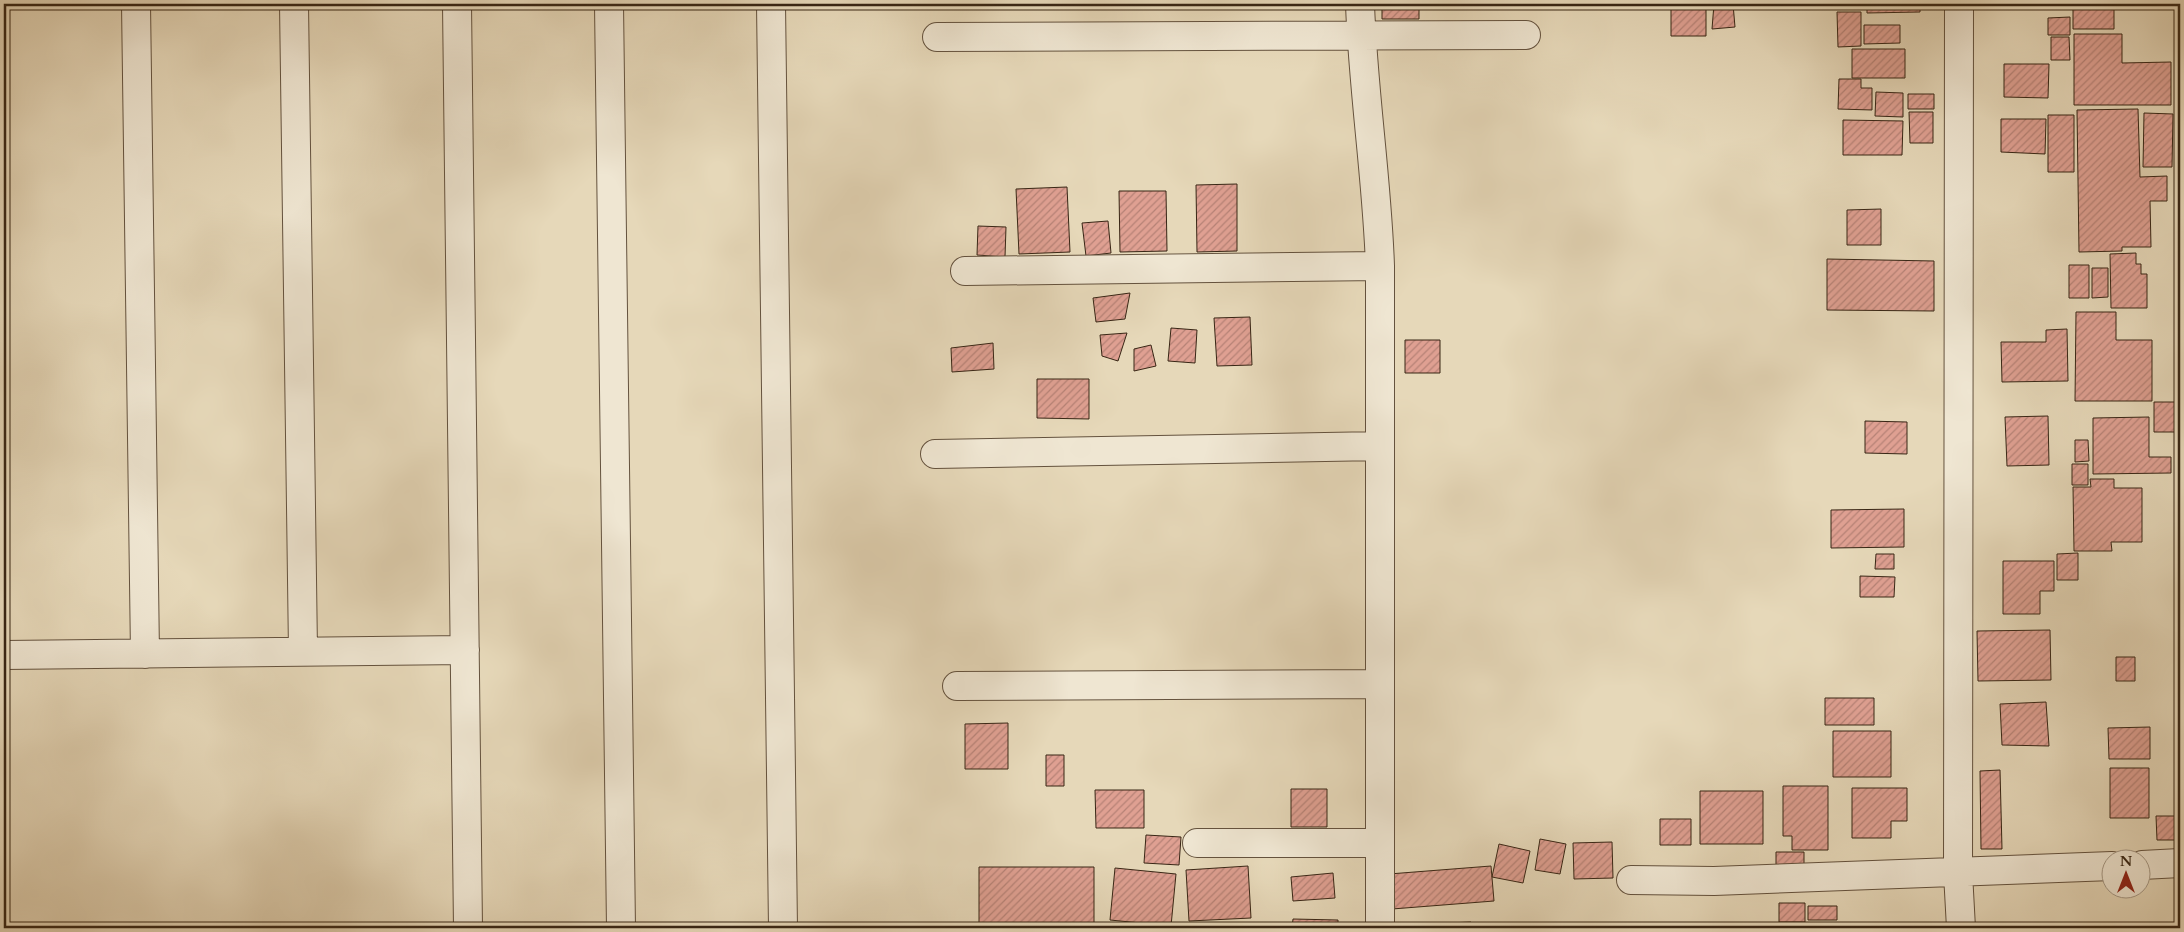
<svg xmlns="http://www.w3.org/2000/svg" width="2184" height="932" viewBox="0 0 2184 932" font-family="Cardo,serif">
	<defs>
		<pattern id="building-hatch" width="6" height="6" patternUnits="userSpaceOnUse" patternTransform="scale(1.25)"><rect width="6" height="6" fill="#dfa092"/><path d="M-1 1l2-2M0 6l6-6M5 7l2-2" fill="none" stroke="#b68276"/></pattern>
	</defs>
	<rect width="100%" height="100%" fill="#e6d8b9"/>
	<filter id="stains"><feTurbulence type="fractalNoise" baseFrequency=".004" numOctaves="4"/><feColorMatrix values="0 0 0 0 .2 0 0 0 0 .09 0 0 0 0 .02 0 0 0 .5 -.17"/></filter>
	<radialGradient id="worn" r=".72"><stop offset=".6" stop-color="#630" stop-opacity="0"/><stop offset="1" stop-color="#630" stop-opacity=".3"/></radialGradient>
	<!-- building -->
	<path fill="url(#building-hatch)" stroke="#382615" d="M1382 4H1419V19H1382Z
		M1671 4H1706V36H1671Z
		M1714 4H1733L1735 27 1712 29Z
		M1867 4H1920V12L1867 13Z
		M2073 4H2114V29H2073Z
		M1837 12H1861V46L1838 47Z
		M2070 17V35H2048V18Z
		M1864 25H1900V43L1864 44Z
		M2074 34H2122V63L2171 62V105H2074Z
		M2051 37H2069L2070 60H2051Z
		M1852 49H1905V78H1852Z
		M2004 64H2049L2048 98 2004 97Z
		M1839 79H1861V88H1872V110L1838 109Z
		M1876 92 1903 93V117L1875 116Z
		M1908 94H1934V109H1908Z
		M2138 109 2140 177 2167 176V201H2150L2151 247H2122V251L2079 252 2077 110Z
		M1909 112H1933V143H1910Z
		M2144 113 2173 114 2172 167H2143Z
		M2048 115H2074V172H2048Z
		M2001 119H2046L2045 154 2001 152Z
		M1843 120 1903 121 1902 155H1843Z
		M1237 184V251L1197 252 1196 185Z
		M1067 187 1070 252 1019 254 1016 189Z
		M1119 191H1166L1167 251 1120 252Z
		M1881 209V245H1847V210Z
		M1108 221 1111 253 1086 256 1082 223Z
		M978 226 1006 227 1005 257 977 255Z
		M2136 253V264H2141V274H2147V308H2111L2110 254Z
		M1827 259 1934 261V311L1827 310Z
		M2069 265H2089V298H2069Z
		M2092 268H2108V297L2092 298Z
		M1130 293 1125 319 1096 322 1093 298Z
		M2076 312H2116V340H2152V401H2075Z
		M1250 317 1252 365 1217 366 1214 318Z
		M1171 328 1197 330 1195 363 1168 361Z
		M2067 329 2068 381 2002 382 2001 342H2046V330Z
		M1127 333 1118 361 1102 356 1100 335Z
		M1405 340H1440V373H1405Z
		M993 343 994 369 952 372 951 348Z
		M1151 345 1156 366 1134 371V349Z
		M1037 379H1089V419L1037 418Z
		M2154 402H2177L2176 432H2154Z
		M2048 416 2049 465 2007 466 2005 417Z
		M2149 417V457H2171V473L2093 474V418Z
		M1865 421 1907 422V454L1865 453Z
		M2075 440H2088L2089 461 2075 462Z
		M2072 464H2088V485H2072Z
		M2090 479H2114V488H2142V542H2111L2112 551H2074L2073 487H2091Z
		M1904 509V547L1831 548V510Z
		M2078 553V580H2057V554Z
		M1876 554H1894V569H1875Z
		M2003 561H2054V591H2040V614H2003Z
		M1860 576 1895 577 1894 597H1860Z
		M2050 630 2051 680 1978 681 1977 631Z
		M2116 657H2135V681H2116Z
		M1825 698H1874V725H1825Z
		M2046 702 2049 746 2002 745 2000 704Z
		M1008 723V769H965V724Z
		M2150 727V759H2109L2108 728Z
		M1833 731H1891V777H1833Z
		M1046 755H1064V786H1046Z
		M2110 768H2149V818H2110Z
		M2000 770 2002 849H1981L1980 771Z
		M1783 786H1828V850H1792V836H1783Z
		M1852 788H1907V821H1891V838H1852Z
		M1291 789H1327V827H1291Z
		M1095 790H1144V828H1096Z
		M1700 791H1763V844H1700Z
		M2156 816H2180V840H2157Z
		M1660 819H1691V845H1660Z
		M1146 835 1181 837 1179 865 1144 863Z
		M1540 839 1566 844 1560 874 1535 870Z
		M1612 842 1613 878 1574 879 1573 843Z
		M1499 844 1530 851 1523 883 1492 877Z
		M1776 852H1804V877H1776Z
		M1248 866 1251 918 1189 921 1186 870Z
		M1491 866 1494 901 1392 909 1389 874Z
		M979 867H1094V923H979Z
		M1115 868 1176 874 1171 926 1110 920Z
		M1333 873 1335 898 1293 901 1291 877Z
		M1779 903H1805V922H1779Z
		M1808 906H1837V920H1808Z
		M1293 919 1338 920V928H1292Z
		M1471 922V928H1424V924Z
		M909 925H961V928H909Z
		M1755 925H1784V928H1755Z"/>
	<g fill="none" stroke-linecap="round" stroke-linejoin="round">
		<defs>
			<path id="minor" d="M136 4 145 654
				M294 4 303 651
				M457 4 468 928
				M609 4 621 928
				M771 4 783 928
				M1360 4C1363 91 1377 178 1380 266V928
				M1959 4 1958 873 1961 928
				M937 37 1526 35
				M965 271 1380 266
				M935 454 1380 446
				M4 655 465 650
				M957 686 1380 684
				M1197 843H1380
				M2142 865 2180 863
				M1631 880 1714 881 2112 866"/>
		</defs>
		<!-- minor casing -->
		<use href="#minor" stroke="#64523e" stroke-width="30"/>
		<!-- minor -->
		<use href="#minor" stroke="#efe6d2" stroke-width="28"/>
	</g>
	<!-- margin -->
	<rect width="2184" height="932" fill="none" stroke="#e6d8b9" stroke-width="20"/>
	<rect x="5" y="5" width="2174" height="922" fill="none" stroke="#382615" stroke-width="2.5"/>
	<rect x="10" y="10" width="2164" height="912" fill="none" stroke="#382615"/>
	<!-- north arrow -->
	<g transform="translate(2126 874)"><circle r="24" fill="#efe6d2" stroke="#a69986"/>
	<path d="M0-4L9 19L0 12L-9 19Z" fill="#8f2418"/>
	<text y="-8" font-size="14" font-weight="bold" text-anchor="middle" fill="#382615">N</text>
	</g>
	<rect width="100%" height="100%" filter="url(#stains)"/>
	<rect width="100%" height="100%" fill="url(#worn)"/>
</svg>
